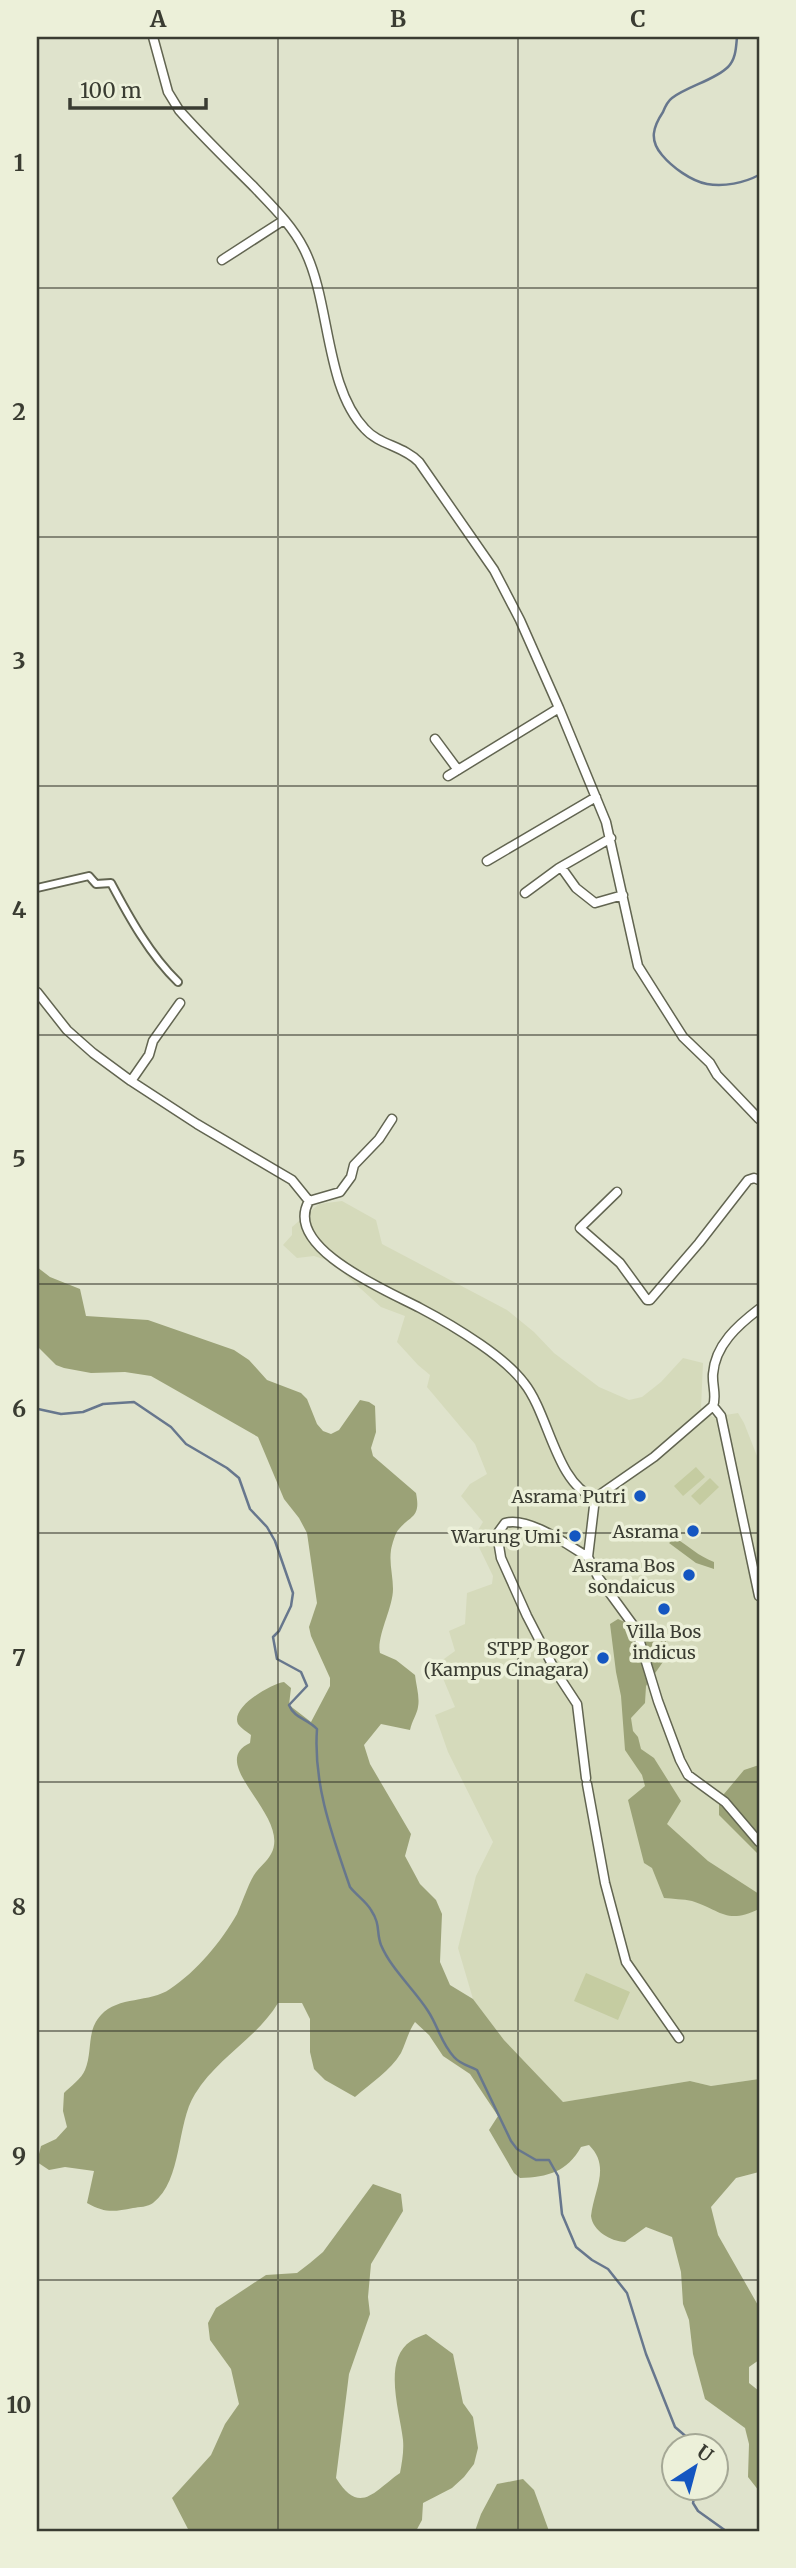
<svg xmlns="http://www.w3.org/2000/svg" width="796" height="2568" viewBox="0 0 796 2568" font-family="Merriweather,serif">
	<rect width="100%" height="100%" fill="#dfe3cc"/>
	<!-- built -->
	<path fill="#d5dabb" d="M342 1201 376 1220 382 1244 507 1310 534 1332 554 1353 599 1387 629 1400 642 1397 661 1382 683 1358 703 1363 701 1408 713 1417 738 1413 744 1423 759 1461V2079L711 2086 690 2081 563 2102 504 2040 473 1999 458 1948 476 1876 493 1842 448 1752 435 1715 455 1707 437 1664 455 1651 449 1631 465 1624 467 1593 492 1584 493 1576 474 1537 483 1522 461 1496 470 1484 487 1474 475 1444 427 1387 430 1375 418 1365 397 1342 405 1316 381 1307 330 1261 314 1256 297 1258 283 1245 292 1235V1227L319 1204Z"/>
	<!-- green -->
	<path fill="#c5cca1" d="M696 1467 705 1477 683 1496 674 1486Z
		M710 1478 719 1487 700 1505 691 1496Z
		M586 1973 630 1992 618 2020 574 2001Z"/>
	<!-- forest -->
	<path fill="#9ba277" d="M37 1267 50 1277 80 1289 86 1316 148 1320 234 1350 249 1360 267 1380 301 1393 307 1399 317 1424 323 1431 331 1434 339 1430 360 1400 369 1402 375 1406 376 1432 371 1448 373 1456 416 1493C421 1518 411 1515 399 1529 395 1533 392 1545 391 1550 389 1563 393 1576 393 1589 393 1608 376 1637 380 1653L396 1660 415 1675C416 1685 420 1697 418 1707 417 1714 412 1721 410 1730L381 1724 364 1745 370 1764 411 1834 405 1856 420 1884 436 1900 442 1914 440 1962 450 1985 473 1999 504 2040 563 2102 690 2081 711 2086 759 2079V2172L736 2178 711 2207 718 2235 759 2307V2360L749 2367V2383L759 2391V2491L748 2477 749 2444 745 2428 705 2399 693 2354 689 2320 683 2304 681 2272 672 2237 646 2227 625 2242C610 2241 593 2231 591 2216 594 2189 611 2167 589 2145L581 2147C567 2172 548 2177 520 2178L514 2173 489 2130 498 2116 470 2074 443 2056 429 2035 415 2022C408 2032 406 2043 401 2053 391 2070 370 2084 355 2097L325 2080 314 2069 310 2052V2019L302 2003H278C257 2038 217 2058 195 2094 176 2124 183 2180 153 2203 148 2207 139 2207 133 2208 113 2212 105 2213 87 2203L94 2171 65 2167 49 2170 37 2162 41 2146 56 2139 67 2127 63 2111 64 2093C70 2087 82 2078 85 2070 93 2051 86 2031 101 2015 118 1996 150 2003 170 1989 197 1971 221 1942 237 1914 243 1901 247 1887 254 1875 259 1867 267 1862 271 1854 292 1816 205 1764 250 1743L251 1735C247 1732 241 1728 238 1724 230 1707 271 1684 284 1682L291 1688 289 1705 311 1722 330 1686V1678L311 1636 309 1627 317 1603 307 1533 299 1518 284 1499 258 1437 151 1376 125 1372 91 1373 64 1368 56 1365 37 1346Z
		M675 1538C689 1546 698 1556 714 1562V1569L696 1563 669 1543Z
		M618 1619 666 1641 665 1659 646 1686 645 1703 631 1718 633 1731 638 1737 641 1749 654 1758 681 1801 667 1824 708 1861 759 1894V1909C726 1925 721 1910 692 1901 683 1899 673 1899 664 1898L652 1868 644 1863 628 1800 645 1786 642 1775 625 1750 621 1696 616 1672 610 1624Z
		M759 1765V1855L719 1815V1800L744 1770Z
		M373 2184 401 2194 403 2211 371 2264 368 2297 370 2314 349 2374 336 2478C360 2517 375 2490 400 2473 402 2462 404 2451 403 2440 400 2412 382 2360 411 2341 415 2338 421 2336 426 2334L453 2354 463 2403 473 2417 478 2448 474 2464 464 2477 452 2488 423 2503 422 2520 416 2531H189L172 2498 211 2455 225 2424 239 2404 231 2369 210 2340 208 2323 216 2308 266 2275 297 2273 310 2263 323 2252Z
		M523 2479 534 2490 549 2531H475L481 2514 497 2484Z"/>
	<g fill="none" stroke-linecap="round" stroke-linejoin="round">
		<!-- stream -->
		<path stroke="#67778d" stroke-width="2.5" d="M737 37C736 47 736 59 728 67 715 80 688 86 672 98 668 101 665 107 663 112 653 127 649 140 662 155 672 167 691 181 707 184 724 187 744 183 759 175
			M37 1407 38 1409 61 1414 83 1412 103 1404 134 1402 171 1427 186 1444 227 1468 239 1478 250 1509 267 1527 275 1541 293 1593 291 1606 279 1631 273 1637 277 1659 301 1672 307 1686 289 1705C294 1718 308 1719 317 1729 313 1784 332 1835 350 1887 356 1895 366 1901 371 1910 381 1925 376 1932 381 1945 391 1969 414 1989 428 2011 438 2026 441 2043 454 2057 460 2064 469 2066 477 2070L511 2141 517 2149 536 2160H549L558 2176 562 2214 576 2247 592 2260 608 2269 627 2293 646 2354 675 2427 697 2446
			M696 2488 693 2503 698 2511 726 2531"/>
		<defs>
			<path id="pedestrian" d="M37 888 89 876 96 884 111 883C129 917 150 955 178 982"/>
			<path id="minor" d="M153 37 168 92 179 110C203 137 229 162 254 187 272 206 292 225 304 249 331 302 324 386 365 429 379 445 404 446 419 462L494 570 520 620 559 708 606 822 638 966 683 1037 710 1063 717 1075 759 1119
				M222 260 284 220
				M435 739 458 770
				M448 776 559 708
				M487 861 596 797
				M561 867 576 888 595 903 623 895
				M525 893 559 868 611 838
				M37 992 67 1030 93 1053 131 1081 197 1124 292 1180 309 1201C282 1248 390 1292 420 1308 441 1319 461 1331 480 1344 496 1355 512 1367 524 1383 549 1414 556 1484 595 1498
				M131 1081 149 1055 153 1041 180 1003
				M617 1192 580 1228 620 1263 647 1300H650L699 1243 748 1180 754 1178 759 1180
				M309 1201 340 1192 351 1177 354 1165 379 1139 392 1119
				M713 1406 654 1457 595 1498 588 1557 598 1577 636 1629 658 1701 680 1760 688 1775 725 1802 759 1842
				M713 1406 721 1416 759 1596
				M713 1406C717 1396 712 1385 713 1374 715 1345 738 1325 759 1309
				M586 1778 577 1704 556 1672 527 1616 501 1558 497 1534 505 1523C528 1516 568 1545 588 1557
				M587 1784 605 1883 626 1962 679 2038"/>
		</defs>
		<!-- pedestrian casing -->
		<use href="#pedestrian" stroke="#626551" stroke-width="10"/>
		<!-- minor casing -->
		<use href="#minor" stroke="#626551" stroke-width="11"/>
		<!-- pedestrian -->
		<use href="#pedestrian" stroke="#fff" stroke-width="6"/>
		<!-- minor -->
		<use href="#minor" stroke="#fff" stroke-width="8"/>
	</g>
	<!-- grid -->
	<path fill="none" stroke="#3a3c32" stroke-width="2" stroke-opacity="0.55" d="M278 37V2531M518 37V2531M37 288H759M37 537H759M37 786H759M37 1035H759M37 1284H759M37 1533H759M37 1782H759M37 2031H759M37 2280H759"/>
	<!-- markers -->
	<g fill="#1456c1" stroke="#ecf0d9" stroke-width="2.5">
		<circle cx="640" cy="1496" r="7"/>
		<circle cx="693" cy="1531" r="7"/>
		<circle cx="575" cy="1536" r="7"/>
		<circle cx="689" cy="1575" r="7"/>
		<circle cx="664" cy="1609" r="7"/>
		<circle cx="603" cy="1658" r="7"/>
	</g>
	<g text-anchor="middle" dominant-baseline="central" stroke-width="7" stroke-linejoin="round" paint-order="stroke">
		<!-- poi labels -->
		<g font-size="18" fill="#3a3c32" stroke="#ecf0d9" text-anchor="end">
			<text x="626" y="1496">Asrama Putri</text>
			<text x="679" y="1531">Asrama</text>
			<text x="561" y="1536">Warung Umi</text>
			<text x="675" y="1565">Asrama Bos<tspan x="675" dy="21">sondaicus</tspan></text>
			<text x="664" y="1631" text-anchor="middle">Villa Bos<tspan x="664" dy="21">indicus</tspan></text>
			<text x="589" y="1648">STPP Bogor<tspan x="589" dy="21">(Kampus Cinagara)</tspan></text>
		</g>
	</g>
	<!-- border -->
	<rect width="796" height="2568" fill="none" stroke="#ecf0d9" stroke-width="77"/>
	<!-- north arrow -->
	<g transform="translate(695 2467) rotate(36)"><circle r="33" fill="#ecf0d9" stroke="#a5a896" stroke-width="2"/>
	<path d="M0-5L12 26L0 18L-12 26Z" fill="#1456c1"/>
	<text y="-10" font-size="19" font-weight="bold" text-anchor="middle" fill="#3a3c32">U</text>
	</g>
	<!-- scale -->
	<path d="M70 98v10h136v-10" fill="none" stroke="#3a3c32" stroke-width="3.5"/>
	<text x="80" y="98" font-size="21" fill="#3a3c32" stroke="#ecf0d9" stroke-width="5" paint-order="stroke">100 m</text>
	<rect x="38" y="38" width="720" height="2492" fill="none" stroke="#3a3c32" stroke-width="2.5"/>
	<g font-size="23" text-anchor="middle" font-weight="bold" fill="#3a3c32">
		<text x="158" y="27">A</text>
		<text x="398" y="27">B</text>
		<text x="638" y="27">C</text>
		<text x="19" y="171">1</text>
		<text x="19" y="420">2</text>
		<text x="19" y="669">3</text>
		<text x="19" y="918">4</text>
		<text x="19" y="1167">5</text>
		<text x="19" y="1417">6</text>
		<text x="19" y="1666">7</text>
		<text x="19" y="1915">8</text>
		<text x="19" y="2164">9</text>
		<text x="19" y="2413">10</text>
	</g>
</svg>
